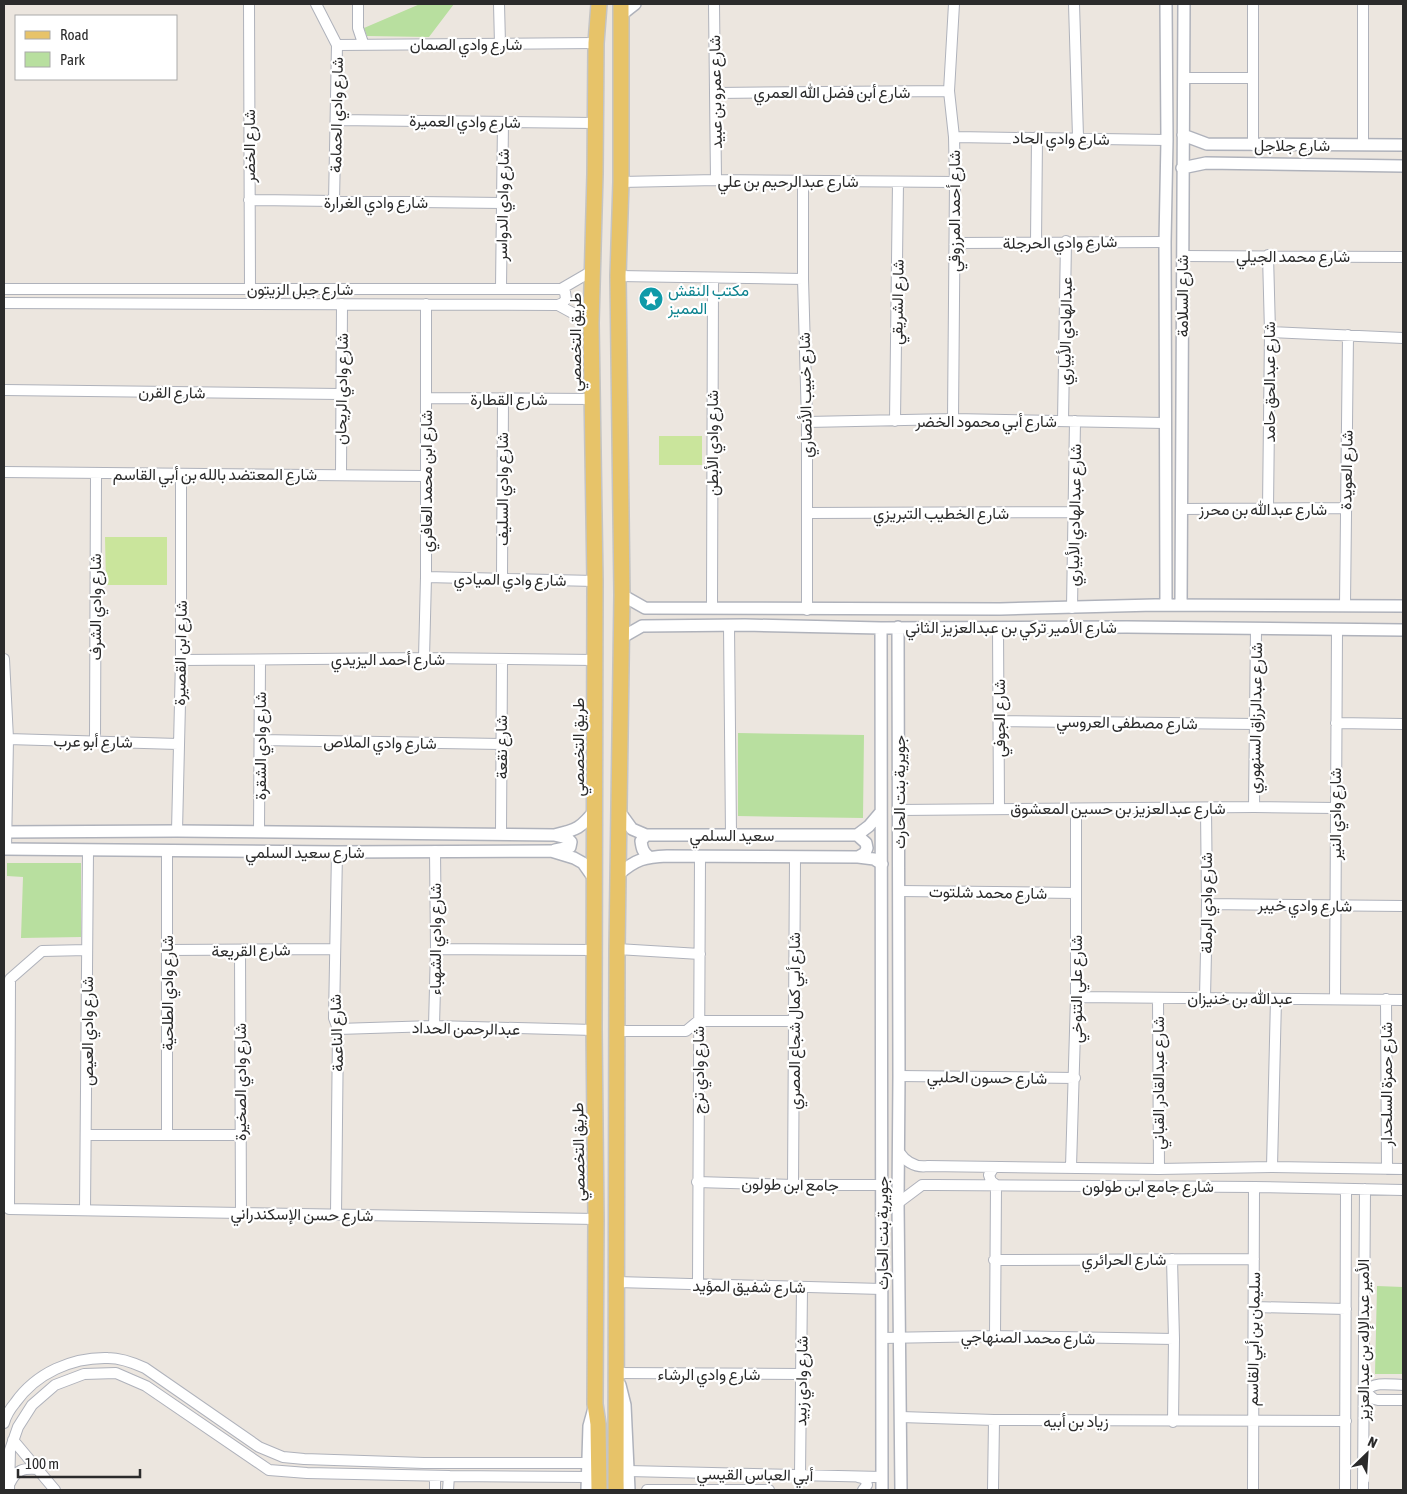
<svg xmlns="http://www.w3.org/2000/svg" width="1407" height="1494" viewBox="0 0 1407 1494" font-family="'Asap Condensed',Vazirmatn,sans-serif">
	<rect width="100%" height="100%" fill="#ece6df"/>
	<!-- green -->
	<path fill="#b8df9f" d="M420 4H454L429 37 367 36 364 28Z
		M738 733 864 735 863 818 738 816Z
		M7 863H81V937L21 938 23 877 7 876Z
		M1377 1286 1403 1287V1374H1375Z"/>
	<!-- pitch -->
	<path fill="#cae59c" d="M659 436H702V465H659Z
		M105 537H167V585H106Z"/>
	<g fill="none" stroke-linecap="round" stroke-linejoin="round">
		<defs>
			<path id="minor" d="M249 4 250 289
				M316 4 337 45 334 202
				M358 4V28L363 43
				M499 4 500 44
				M714 4 716 180
				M1074 4 1078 137
				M1363 4V145
				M337 45 596 43
				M1184 78H1253
				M715 93 949 91
				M336 120 595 123
				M954 137 1167 140
				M1253 145V4
				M803 181V279L807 422V610
				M621 182 716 180 955 182
				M249 200 502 203
				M955 243 1165 242
				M1036 243 1037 137
				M1183 256 1403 257
				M618 276 803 279
				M501 288 503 122
				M4 289H561L592 271
				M4 303 558 305 591 323
				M558 305 563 303 566 299 565 292 561 289
				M1270 332 1403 338
				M4 390 340 394
				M426 398 593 399
				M953 419 955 182 954 137 949 91 954 4
				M895 421 898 182
				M1063 421 1066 241
				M807 422 953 419 1165 423
				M4 472 425 476
				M341 474 342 304
				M1268 508 1270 332 1268 255
				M1181 509 1346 508
				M807 513 1074 512
				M426 577 595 581
				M502 578 503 399
				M1345 605 1348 335
				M712 608 713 278
				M1072 608 1075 421
				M729 625 731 835
				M998 628 999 809
				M424 658 426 577V304
				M4 659 8 739 6 849
				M181 660 424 658 595 660
				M999 721 1255 724
				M1336 723 1403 724
				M8 739 178 744
				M260 740 501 744
				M95 741 96 473
				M1254 807 1256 630
				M899 810 1254 807 1336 808
				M177 831 181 660V474
				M259 832 260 660
				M501 834 502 660
				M167 851V1135
				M899 891 1076 893
				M1207 904 1403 906
				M436 949 594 950
				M617 949 700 954
				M87 950 42 951 10 979 9 1209 596 1219
				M167 950 335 949
				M240 950 241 1213
				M1076 997 1403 1000
				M1158 998 1159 1169
				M1205 998 1207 904 1206 809
				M1335 999 1337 630
				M1386 999 1387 1169
				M434 1026 436 949 435 851
				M338 1029 434 1026 594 1030
				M617 1031H686L698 1021H793
				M899 1076 1075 1078
				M86 1135H240
				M899 1152C906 1162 915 1168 928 1166L1159 1169 1272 1167 1403 1169
				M994 1167 989 1175 991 1181 996 1185 995 1336
				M1071 1167 1076 997V810
				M1272 1167 1276 999
				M697 1182 793 1185H882
				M793 1185 795 857
				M898 1203 922 1185H935L1254 1187 1403 1190
				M85 1210 88 851
				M336 1214 338 1029 334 1018 337 852
				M1172 1259 1174 1339 1173 1422
				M994 1260 1254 1259
				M616 1282 882 1289
				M698 1285 700 856
				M1254 1307 1346 1309
				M882 1338 995 1336 1174 1339
				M617 1373 801 1374
				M1403 1385C1392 1385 1375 1381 1367 1390L1368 1394 1374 1399 1378 1400H1403
				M901 1417 994 1420 1346 1421
				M4 1423C6 1415 10 1409 15 1403 36 1373 72 1357 108 1358 121 1358 134 1363 145 1368L259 1447 283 1457 304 1459 424 1463H588
				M13 1440 55 1490
				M628 1471 882 1477
				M800 1475 802 1287
				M858 1477C864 1478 866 1479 867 1485L863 1490
				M10 1483C16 1470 23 1468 37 1469
				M9 1490 10 1450 18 1427 32 1405 55 1385 84 1374 116 1373 146 1386 269 1470 307 1473 449 1476 587 1477
				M435 1490V1476
				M448 1490 449 1476
				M647 1490H769
				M993 1490 994 1420
				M1253 1490 1254 1187
				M1345 1490 1346 1189
				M1363 1490 1365 1189"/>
			<path id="tertiary" d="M621 15 635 4
				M1183 135 1207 144 1403 145
				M1182 168 1206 163 1403 166
				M622 595 645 608 1000 609 1155 605 1403 606
				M1166 605 1165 242 1167 140 1166 4
				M1181 605 1184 4
				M898 627 899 1076 898 1203 901 1490
				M881 628 882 1490
				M621 638 642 626 745 625 881 628 1127 627 1403 630
				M619 811 632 829 646 835H857L869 826 880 813
				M4 832 177 831 554 835C577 830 581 828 596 809
				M554 835 567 838 571 842 570 847 555 850
				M646 835 641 841C642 849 643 852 649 857
				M857 835 866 843 867 848 865 853 858 857
				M4 849 337 852 551 851 574 858 583 863 595 880
				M619 874C636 859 645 857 667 856L858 857 874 859 882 864
				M620 1385 625 1405 629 1490
				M587 1490 589 1426 594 1408"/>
			<path id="primary" d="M599 4 596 43 595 174 591 323 595 581 594 1030 596 1219 595 1404 598 1424 599 1490
				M616 1490 617 949 622 595 618 276 621 182V4"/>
		</defs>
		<!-- minor casing -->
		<use href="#minor" stroke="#afb2bb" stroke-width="12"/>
		<!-- tertiary casing -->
		<use href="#tertiary" stroke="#afb2bb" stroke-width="14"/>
		<!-- primary casing -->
		<use href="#primary" stroke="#c4c4c4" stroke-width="18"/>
		<!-- minor -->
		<use href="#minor" stroke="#fff" stroke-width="10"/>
		<!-- tertiary -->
		<use href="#tertiary" stroke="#fff" stroke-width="11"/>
		<!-- primary -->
		<use href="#primary" stroke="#e7c369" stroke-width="15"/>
	</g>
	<!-- icons -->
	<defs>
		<symbol id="sight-disc" viewBox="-11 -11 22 22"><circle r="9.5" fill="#0f9aa8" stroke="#fff"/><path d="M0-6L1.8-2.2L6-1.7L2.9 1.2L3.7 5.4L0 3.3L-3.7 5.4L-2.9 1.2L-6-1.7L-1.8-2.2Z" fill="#fff"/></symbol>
	</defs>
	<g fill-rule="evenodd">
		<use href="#sight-disc" x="637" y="285" width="28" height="28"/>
	</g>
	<g text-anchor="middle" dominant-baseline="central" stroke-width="4.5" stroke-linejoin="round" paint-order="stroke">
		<!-- street labels -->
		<g font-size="16" fill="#2b2b2b" stroke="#fff">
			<text x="466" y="44">شارع وادي الصمان</text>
			<text transform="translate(715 92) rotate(-91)">شارع عمرو بن عبيد</text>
			<text x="832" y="92">شارع أبن فضل الله العمري</text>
			<text transform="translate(336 115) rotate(-89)">شارع وادي الحمامة</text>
			<text transform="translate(465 121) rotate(1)">شارع وادي العميرة</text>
			<text transform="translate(1061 138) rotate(1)">شارع وادي الحاد</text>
			<text x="1292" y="145">شارع جلاجل</text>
			<text transform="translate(249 146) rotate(-90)">شارع الخضر</text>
			<text x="788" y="181">شارع عبدالرحيم بن علي</text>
			<text x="376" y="202">شارع وادي الغرارة</text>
			<text transform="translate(502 205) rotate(-89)">شارع وادي الدواسر</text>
			<text transform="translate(954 211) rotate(-90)">شارع أحمد المرزوقي</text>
			<text transform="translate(1060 242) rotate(-1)">شارع وادي الحرجلة</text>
			<text x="1293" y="256">شارع محمد الجيلي</text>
			<text x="300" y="289">شارع جبل الزيتون</text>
			<text transform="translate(1182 296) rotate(-90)">شارع السلامة</text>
			<text transform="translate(897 302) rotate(-89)">شارع الشريقي</text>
			<text transform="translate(1065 331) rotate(-89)">عبدالهادي الأبياري</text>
			<text transform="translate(575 342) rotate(-90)">طريق التخصصي</text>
			<text transform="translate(1269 382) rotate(-90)">شارع عبدالحق حامد</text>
			<text transform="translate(341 389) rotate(-89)">شارع وادي الريحان</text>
			<text transform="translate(172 392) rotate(1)">شارع القرن</text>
			<text transform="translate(805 395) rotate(-91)">شارع خبيب الأنصاري</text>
			<text x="509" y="399">شارع القطارة</text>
			<text x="986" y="421">شارع أبي محمود الخضر</text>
			<text transform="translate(712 443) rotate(-90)">شارع وادي الأبطن</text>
			<text transform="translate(1346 470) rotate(-89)">شارع العويدة</text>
			<text x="215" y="474">شارع المعتضد بالله بن أبي القاسم</text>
			<text transform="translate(426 481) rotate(-90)">شارع ابن محمد العافري</text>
			<text transform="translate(502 489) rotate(-90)">شارع وادي السليف</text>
			<text x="1263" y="509">شارع عبدالله بن محرز</text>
			<text x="941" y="513">شارع الخطيب التبريزي</text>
			<text transform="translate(1074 515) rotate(-89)">شارع عبدالهادي الأبياري</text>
			<text transform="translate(510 579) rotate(1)">شارع وادي الميادي</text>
			<text transform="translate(95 607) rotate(-90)">شارع وادي الشرف</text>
			<text x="1011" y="627">شارع الأمير تركي بن عبدالعزيز الثاني</text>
			<text transform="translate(180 653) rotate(-89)">شارع ابن القصيرة</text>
			<text x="388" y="659">شارع أحمد اليزيدي</text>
			<text transform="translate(999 718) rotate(-90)">شارع الجوفي</text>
			<text transform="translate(1255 718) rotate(-89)">شارع عبدالرزاق السنهوري</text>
			<text transform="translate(1127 722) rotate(1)">شارع مصطفى العروسي</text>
			<text transform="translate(93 741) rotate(1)">شارع أبو عرب</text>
			<text transform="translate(380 742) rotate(1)">شارع وادي الملاص</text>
			<text transform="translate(260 746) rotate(-90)">شارع وادي الشقرة</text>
			<text transform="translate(501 747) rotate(-90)">شارع نقعة</text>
			<text transform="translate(578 747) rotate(-90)">طريق التخصصي</text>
			<text transform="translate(899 792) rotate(-90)">جويرية بنت الحارث</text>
			<text x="1118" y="808">شارع عبدالعزيز بن حسين المعشوق</text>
			<text transform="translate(1335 814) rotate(-90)">شارع وادي النير</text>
			<text x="732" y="835">سعيد السلمي</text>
			<text x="305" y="852">شارع سعيد السلمي</text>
			<text transform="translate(988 892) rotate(1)">شارع محمد شلتوت</text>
			<text transform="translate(1206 903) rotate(-90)">شارع وادي الرملة</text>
			<text transform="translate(1305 905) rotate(1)">شارع وادي خيبر</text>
			<text transform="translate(435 939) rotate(-90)">شارع وادي الشهباء</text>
			<text transform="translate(251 950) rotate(-1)">شارع القريعة</text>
			<text transform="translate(1076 989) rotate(-90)">شارع علي التنوخي</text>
			<text transform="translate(167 993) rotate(-90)">شارع وادي الطلحية</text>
			<text x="1240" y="998">عبدالله بن خنيزان</text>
			<text transform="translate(794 1021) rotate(-90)">شارع أبي كمال شجاع المصري</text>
			<text transform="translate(466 1028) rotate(1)">عبدالرحمن الحداد</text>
			<text transform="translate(87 1031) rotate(-90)">شارع وادي العيص</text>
			<text transform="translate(336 1033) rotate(-92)">شارع الناعمة</text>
			<text transform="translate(698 1070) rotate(-90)">شارع وادي ترج</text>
			<text transform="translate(987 1077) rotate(1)">شارع حسون الحلبي</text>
			<text transform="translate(240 1082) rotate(-90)">شارع وادي الصخيرة</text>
			<text transform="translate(1158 1083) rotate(-90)">شارع عبدالقادر القباني</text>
			<text transform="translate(1386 1084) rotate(-90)">شارع حمزة السلحدار</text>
			<text transform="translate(578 1152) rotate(-91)">طريق التخصصي</text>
			<text transform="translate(790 1184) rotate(1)">جامع ابن طولون</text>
			<text x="1148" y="1186">شارع جامع ابن طولون</text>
			<text transform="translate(302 1214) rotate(1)">شارع حسن الإسكندراني</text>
			<text transform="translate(882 1233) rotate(-90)">جويرية بنت الحارث</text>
			<text x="1124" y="1259">شارع الحرائري</text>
			<text transform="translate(749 1286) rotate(1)">شارع شفيق المؤيد</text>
			<text transform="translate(1028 1337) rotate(1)">شارع محمد الصنهاجي</text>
			<text transform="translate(1253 1339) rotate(-89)">سليمان بن أبي القاسم</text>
			<text transform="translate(1363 1340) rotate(-90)">الأمير عبدالإله بن عبدالعزيز</text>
			<text x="709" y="1374">شارع وادي الرشاء</text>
			<text transform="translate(801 1381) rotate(-89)">شارع وادي زبيد</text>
			<text x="1076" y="1421">زياد بن أبيه</text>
			<text transform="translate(755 1474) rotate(1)">أبي العباس القيسي</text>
		</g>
		<!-- culture labels -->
		<g font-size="16" fill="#0d838f" stroke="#fff" text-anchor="start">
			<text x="668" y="290">مكتب النقش<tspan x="668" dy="18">المميز</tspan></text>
		</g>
	</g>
	<!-- border -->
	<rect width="1407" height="1494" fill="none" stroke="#2b2b2b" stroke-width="10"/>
	<!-- legend -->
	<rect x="15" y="15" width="162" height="65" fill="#ffffff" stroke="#aaaaaa"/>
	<rect x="25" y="31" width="25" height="8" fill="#e7c369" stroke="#aaaaaa"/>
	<text x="60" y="40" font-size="15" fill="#2b2b2b">Road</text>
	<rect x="25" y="52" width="25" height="15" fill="#b8df9f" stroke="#aaaaaa"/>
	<text x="60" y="65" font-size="15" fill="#2b2b2b">Park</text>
	<!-- north arrow -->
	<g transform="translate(1367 1454) rotate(25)" stroke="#ffffff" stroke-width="4" paint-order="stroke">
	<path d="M0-4L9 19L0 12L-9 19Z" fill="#2b2b2b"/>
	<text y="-8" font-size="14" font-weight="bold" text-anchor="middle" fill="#2b2b2b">N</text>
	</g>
	<!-- scale -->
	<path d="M18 1469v8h122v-8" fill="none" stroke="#2b2b2b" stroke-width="2.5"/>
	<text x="25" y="1469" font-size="15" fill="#2b2b2b" stroke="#ffffff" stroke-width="4" paint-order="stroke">100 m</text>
</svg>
